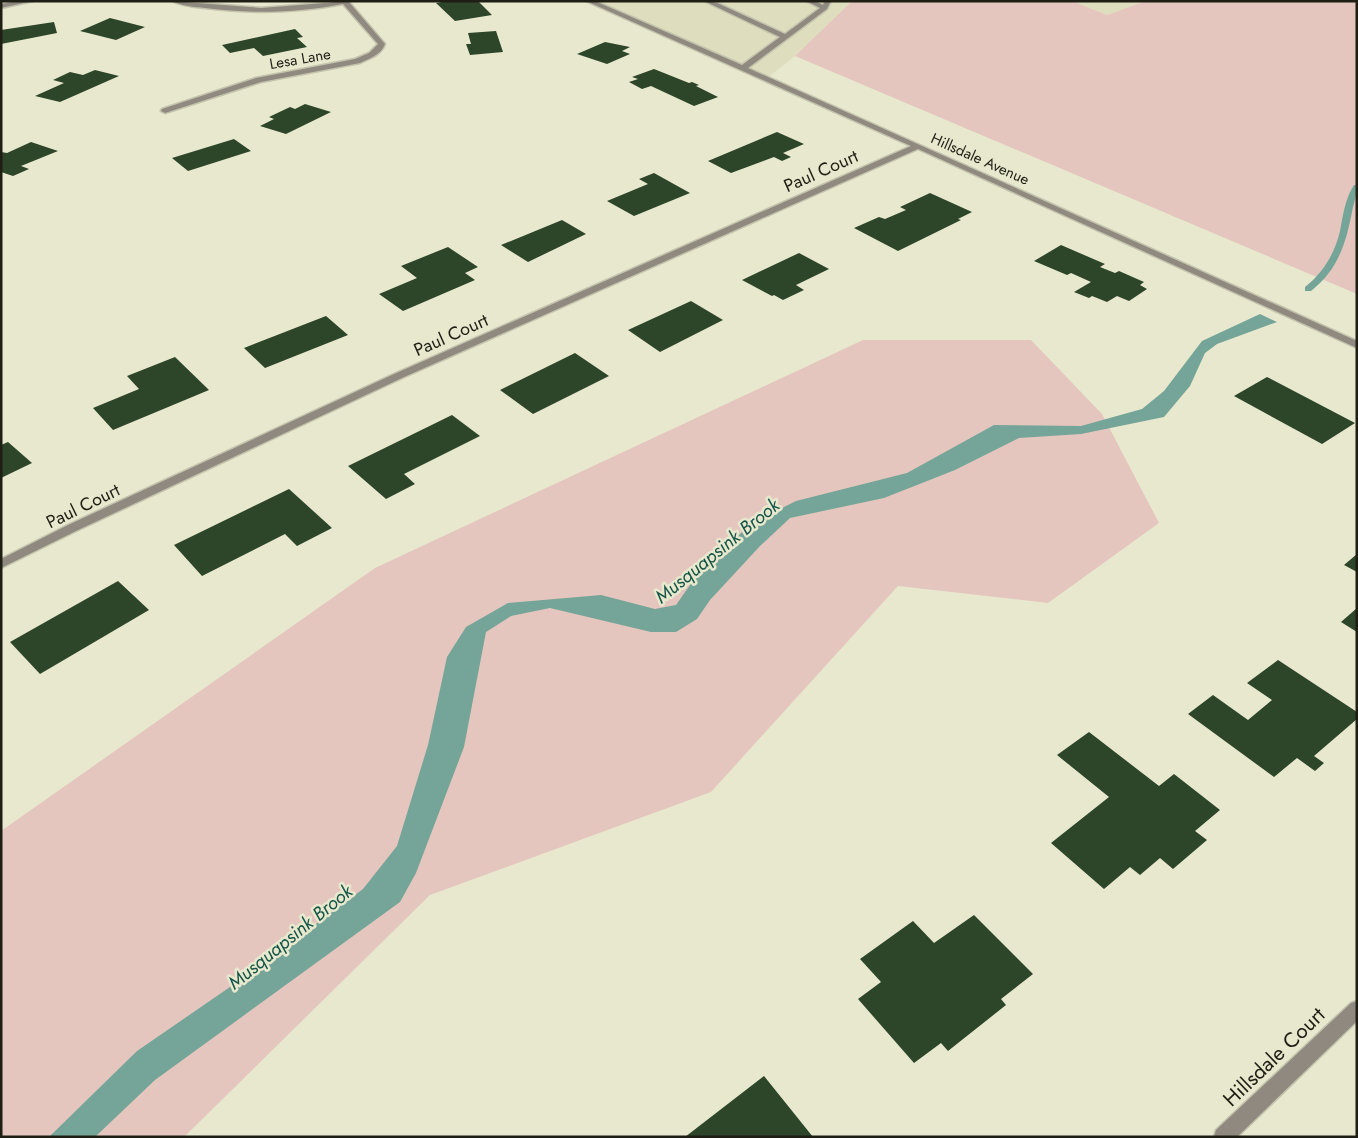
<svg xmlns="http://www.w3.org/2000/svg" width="1358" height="1138" viewBox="0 0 1358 1138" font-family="Jost,sans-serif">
	<rect width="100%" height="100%" fill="#e8e8ce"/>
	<!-- built -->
	<path fill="#deddbd" d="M589 1H852L795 56 766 79Z
		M1072 1H1146L1107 15Z"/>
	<!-- green -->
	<path fill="#e4c6be" d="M852 1H1072L1107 15 1146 1H1357V294L795 56Z
		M863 340H1031L1102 414 1159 523 1048 603 898 586 711 792 430 895 184 1137H1V831L375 568Z"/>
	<!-- water -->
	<path fill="#75a598" d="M1260 314 1277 322 1217 344 1205 353 1190 386 1164 417 1081 434 1019 438 955 470 884 498 790 518 760 546 710 600 697 619 676 632H651L550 608 511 616 486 632 464 747 416 873 400 902 155 1080 95 1137H49L137 1051 246 976 363 889 397 846 428 745 447 657 466 627 508 603 601 595 655 609 676 605 704 565 754 522 796 501 907 473 994 425 1081 426 1142 409 1164 391 1202 341Z"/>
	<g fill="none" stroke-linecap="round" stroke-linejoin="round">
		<!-- stream -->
		<path fill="#75a598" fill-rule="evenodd" d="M1354 185H1357C1357 194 1354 202 1352 212 1346 243 1338 270 1311 291H1305V287C1323 273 1335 253 1340 231 1343 215 1345 199 1354 185Z"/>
	</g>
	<!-- building -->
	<path fill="#2d4529" d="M448 1H478L492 15 455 21 436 3Z
		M110 18 145 27 116 40 80 31Z
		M54 22 57 33 1 44V30Z
		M295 29 303 37 297 38 307 47 263 56 254 48 230 53 222 45Z
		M496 31 503 52 470 55 466 44H471L468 33Z
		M605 42 630 47 622 51 630 54 607 64 577 54Z
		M654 69 689 83 692 82 699 85 696 86 718 97 694 106 651 86 642 89 629 82 638 79 632 77Z
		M95 70 119 76 60 102 35 96 64 83 53 80 70 72 83 75Z
		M305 104 331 112 286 134 260 126 274 119 269 117 290 107 295 109Z
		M777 132 804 144 783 153 791 157 782 161 774 157 731 173 708 161Z
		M234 139 251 151 188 171 172 158Z
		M31 142 58 151 21 166 29 169 13 176 1 172V152L7 153Z
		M654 173 690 193 634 216 607 201 648 184 639 179Z
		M930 193 972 212 958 219 961 220 898 251 854 228 879 217 885 219 906 210 900 207Z
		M562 220 586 234 528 262 501 245Z
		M1061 245 1105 264 1100 267 1115 273 1119 271 1144 282 1140 285 1147 289 1129 301 1117 296 1107 302 1092 296 1089 298 1074 292 1091 282 1071 273 1067 275 1034 261Z
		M448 247 478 267 465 273 475 280 403 311 379 294 417 278 401 266Z
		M799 253 829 269 796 285 804 290 783 300 774 295 772 296 742 280Z
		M691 301 723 320 660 352 628 330Z
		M326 316 348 335 265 368 244 348Z
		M575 353 609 376 533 414 500 390Z
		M175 357 209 390 113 430 93 408 139 389 127 376Z
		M1267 377 1355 423 1322 444 1234 396Z
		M452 415 480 436 404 474 415 484 386 499 348 466Z
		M8 442 32 463 1 478V445Z
		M289 489 332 528 297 546 285 534 202 576 174 545Z
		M1357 554V572L1344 565Z
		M118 581 149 610 40 674 10 642Z
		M1357 608V632L1341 622Z
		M1278 660 1357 712V719L1314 756 1324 763 1315 771 1297 758 1274 777 1188 714 1213 695 1248 720 1272 700 1247 683Z
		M1089 732 1159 786 1174 774 1220 810 1195 831 1207 840 1173 869 1160 858 1140 875 1130 867 1104 889 1051 843 1109 797 1057 755Z
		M974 915 1033 974 1001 999 1006 1005 948 1051 941 1043 914 1063 858 999 881 982 860 959 913 921 934 943Z
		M764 1076 813 1137H685Z"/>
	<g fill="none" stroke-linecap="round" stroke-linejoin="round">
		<defs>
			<path id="minor" d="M17 1H33L1 8V4Z
				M172 1 261 8 350 1 349 2 385 44C381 55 370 58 360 63L261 82 165 113 161 111 162 109 256 78 355 59 369 53 378 44 343 4C297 13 252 14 205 8 195 7 181 6 172 1Z
				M586 1H595L742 65 780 37 704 1H713L785 34 820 8 806 1H815L823 5 825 1H831L827 9 748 68 1357 341V348L918 149 402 378 76 531 1 568V559L68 525 394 374 911 146Z
				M1357 1001V1021L1237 1137H1214L1216 1130 1351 1003Z"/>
		</defs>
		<!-- minor casing -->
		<use href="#minor" stroke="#c4c4ad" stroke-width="3"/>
		<!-- minor -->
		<use href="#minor" fill="#908980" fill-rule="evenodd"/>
	</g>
	<g text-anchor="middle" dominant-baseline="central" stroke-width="5" stroke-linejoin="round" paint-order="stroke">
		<!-- far-street labels -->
		<g font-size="15" fill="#1e1e15" stroke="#e8e8ce">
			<text transform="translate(300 59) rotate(-10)">Lesa Lane</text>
			<text transform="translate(980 159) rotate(24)">Hillsdale Avenue</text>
		</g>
		<!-- street labels -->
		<g font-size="18" fill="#1e1e15" stroke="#e8e8ce">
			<text transform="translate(821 171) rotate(-24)">Paul Court</text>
			<text transform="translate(451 335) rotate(-24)">Paul Court</text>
			<text transform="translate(83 506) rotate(-26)">Paul Court</text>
		</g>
		<!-- water labels -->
		<g font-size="19" font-style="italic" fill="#145547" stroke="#e8e8ce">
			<text transform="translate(717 551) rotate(-39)">Musquapsink Brook</text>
			<text transform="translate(290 937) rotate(-39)">Musquapsink Brook</text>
		</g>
		<!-- near-street labels -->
		<g font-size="21" fill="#1e1e15" stroke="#e8e8ce">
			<text transform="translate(1274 1057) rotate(-44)">Hillsdale Court</text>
		</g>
	</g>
	<!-- border -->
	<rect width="1358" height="1138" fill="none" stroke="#1e1e15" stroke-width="5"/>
</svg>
